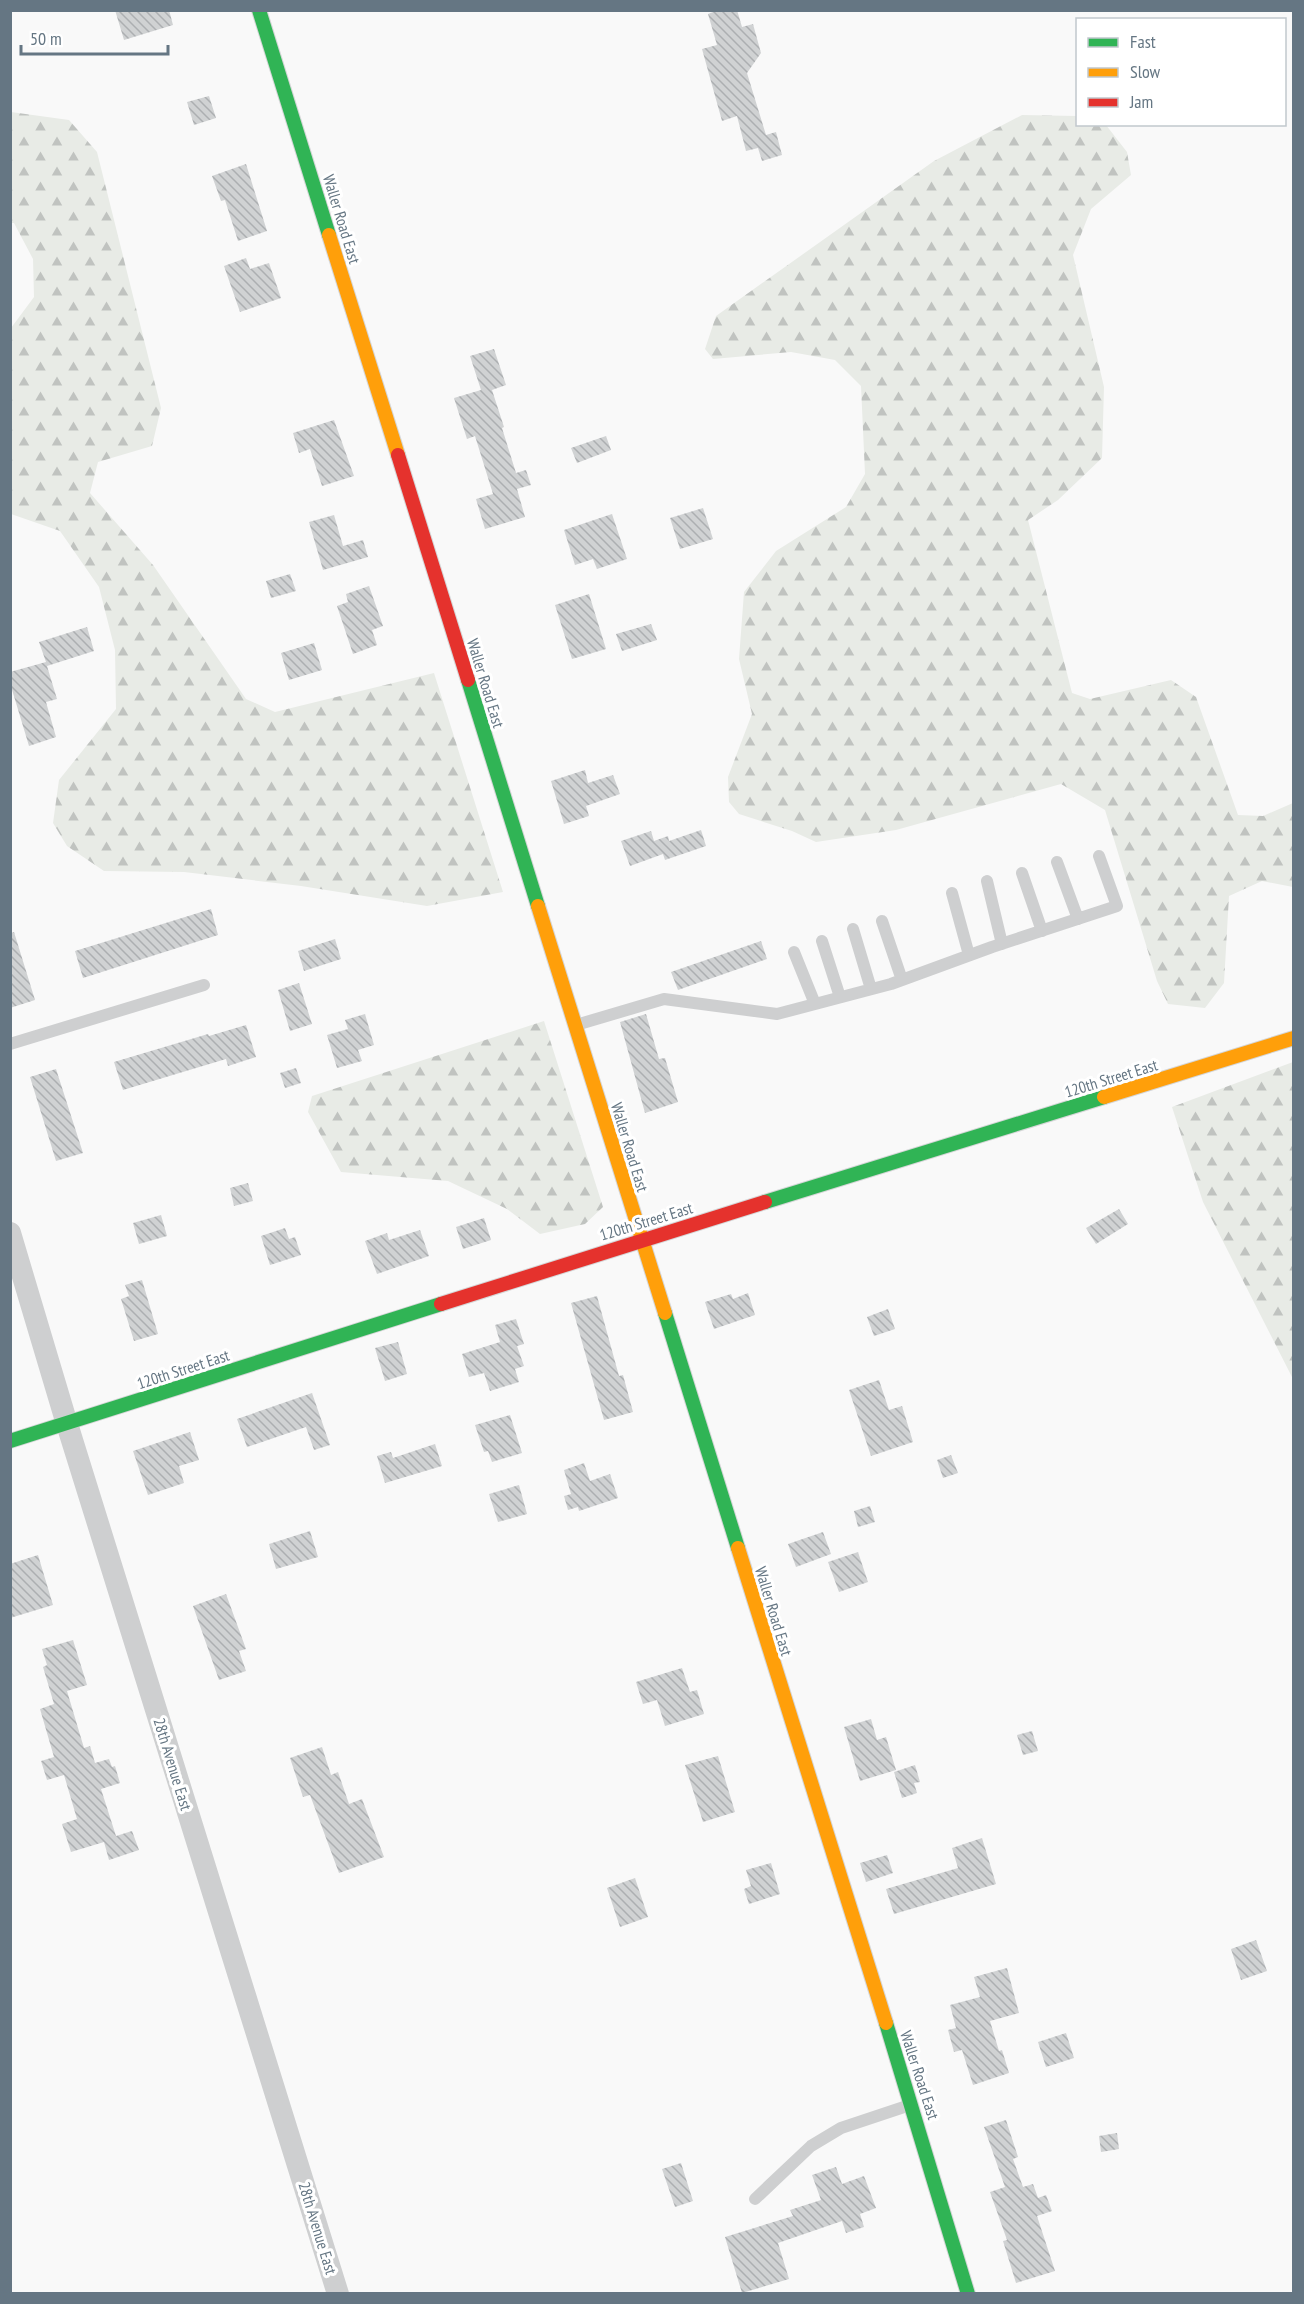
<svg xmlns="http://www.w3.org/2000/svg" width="1304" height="2304" viewBox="0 0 1304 2304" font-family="'PT Sans Narrow',sans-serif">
	<defs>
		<pattern id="forest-firs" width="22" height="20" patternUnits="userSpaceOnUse" patternTransform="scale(1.5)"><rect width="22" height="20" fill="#e8ebe6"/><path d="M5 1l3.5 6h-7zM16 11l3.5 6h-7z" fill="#c0c3c0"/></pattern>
		<pattern id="building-back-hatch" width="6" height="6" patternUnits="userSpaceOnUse" patternTransform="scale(1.5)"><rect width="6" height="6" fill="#d0d2d3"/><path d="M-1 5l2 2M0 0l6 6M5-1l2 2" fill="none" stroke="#acafb1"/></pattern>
	</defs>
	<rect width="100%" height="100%" fill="#f9f9f9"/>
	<!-- forest -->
	<path fill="url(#forest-firs)" d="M11 112 69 120 97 152 161 408 152 446 98 462 90 493 153 565 246 699 275 712 434 673 503 892 427 906 301 886 184 872 104 871 67 846 53 823 59 780 116 709 115 650 99 587 60 531 11 514V328L34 297 33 259 14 223H11Z
		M1022 115 1077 116 1078 124 1106 125 1127 152 1131 175 1091 209 1073 255 1104 387 1102 458 1058 500 1028 520 1072 693 1090 699 1171 680 1196 697 1238 815 1263 816 1293 803V887L1262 881 1229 896 1224 983 1205 1008 1168 1004 1157 981 1105 810 1061 784 896 830 816 842 792 831 739 814 729 802 728 777 752 714 739 659 744 592 776 551 846 507 865 474 861 386 835 360 791 352 713 359 705 349 716 316 934 161Z
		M544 1021 603 1207 585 1224 540 1234 507 1209 448 1181 341 1172 308 1112 312 1096Z
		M1293 1062H1294L1293 1379 1203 1202 1172 1107Z"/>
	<!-- building -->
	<path fill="url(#building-back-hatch)" d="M115 10H169L173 25 124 40Z
		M718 10H737L742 27 753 24 761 53 747 73 766 135 776 132 782 155 762 161 758 148 746 151 737 116 722 121 702 49 717 45 708 14Z
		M209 96 216 118 194 125 187 102Z
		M246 164 267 231 238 241 225 200 221 201 212 176Z
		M246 258 250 269 269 263 281 298 240 312 224 266Z
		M494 349 506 385 492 390 504 427 502 428 516 473 526 470 531 485 517 489 525 517 485 529 476 499 493 494 475 436 467 439 454 398 481 390 470 356Z
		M334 420 354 476 322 486 310 449 299 453 293 433Z
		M606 436 611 450 577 463 571 448Z
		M703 508 713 539 680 549 670 518Z
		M612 514 627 559 597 569 593 559 575 565 564 530Z
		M334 515 343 546 363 540 368 557 323 570 309 522Z
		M290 574 296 591 271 598 266 581Z
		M369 586 383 626 372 630 377 645 353 654 337 606 348 602 346 594Z
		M589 594 606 649 572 659 555 605Z
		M651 624 657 640 622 651 616 634Z
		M87 627 94 651 47 666 57 699 46 702 56 737 29 746 10 683V672L46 662 39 642Z
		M314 643 322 670 289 680 281 653Z
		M585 770 588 783 613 775 620 794 586 806 589 816 564 824 551 781Z
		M701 830 706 846 665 860 663 854 630 866 621 841 651 831 654 841 668 836 669 841Z
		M211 909 218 935 83 978 75 951Z
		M14 932 35 1000 10 1008V933Z
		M335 939 341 959 304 971 298 951Z
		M761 941 767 959 678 990 671 972Z
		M299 983 312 1024 290 1031 278 990Z
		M365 1014 374 1045 358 1050 362 1061 337 1068 327 1035 348 1029 345 1020Z
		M646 1014 659 1059 665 1058 678 1102 645 1113 620 1022Z
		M246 1025 256 1057 228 1066 226 1059 123 1090 114 1062 208 1034 209 1036Z
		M296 1068 301 1083 285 1088 280 1073Z
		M56 1069 83 1153 56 1161 30 1077Z
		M248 1183 253 1201 234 1206 230 1188Z
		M1119 1209 1128 1224 1096 1244 1086 1228Z
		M161 1215 167 1236 139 1244 133 1223Z
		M484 1218 491 1240 463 1249 456 1227Z
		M285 1228 289 1239 295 1237 301 1255 270 1265 261 1236Z
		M420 1230 429 1256 377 1274 365 1241 387 1233 389 1240Z
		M142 1280 158 1334 134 1341 121 1299 129 1296 125 1285Z
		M748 1293 755 1315 714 1329 705 1302 731 1294 733 1299Z
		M597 1296 619 1376 623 1375 633 1412 604 1420 571 1303Z
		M888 1309 895 1329 874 1336 867 1317Z
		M516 1319 524 1344 517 1346 524 1366 515 1369 519 1382 490 1391 484 1373 469 1377 462 1354 500 1342 495 1325Z
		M398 1342 407 1374 385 1381 375 1348Z
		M879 1380 889 1410 902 1406 913 1442 871 1456 849 1390Z
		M312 1393 330 1445 314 1450 306 1427 247 1447 237 1419Z
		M510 1415 522 1453 492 1462 488 1451 484 1452 475 1425Z
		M190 1432 199 1460 179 1466 184 1483 148 1495 133 1451Z
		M435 1444 442 1466 385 1483 377 1456 391 1452 393 1458Z
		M951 1455 958 1473 943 1478 937 1460Z
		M584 1463 590 1481 610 1474 618 1498 579 1511 578 1507 568 1510 564 1496 571 1494 564 1470Z
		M519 1485 527 1514 498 1522 489 1494Z
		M870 1506 875 1522 858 1527 854 1511Z
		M310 1531 318 1557 276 1569 269 1544Z
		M823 1532 831 1554 796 1567 788 1544Z
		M858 1552 868 1582 839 1592 828 1562Z
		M38 1555 53 1605 10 1618V1564Z
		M226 1594 246 1649 239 1651 246 1671 219 1680 193 1606Z
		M73 1640 87 1685 67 1691 84 1748 90 1746 95 1763 109 1759 112 1767 115 1766 120 1783 101 1789 116 1836 132 1831 139 1850 109 1860 104 1842 71 1852 62 1824 77 1819 64 1775 47 1780 41 1761 54 1757 40 1709 54 1704 43 1667 47 1665 42 1649Z
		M682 1668 690 1692 697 1690 704 1714 665 1726 657 1700 643 1704 636 1682Z
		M871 1719 877 1740 886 1737 896 1770 860 1781 844 1727Z
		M1032 1731 1038 1751 1023 1755 1017 1735Z
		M322 1747 331 1775 338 1772 349 1804 362 1799 384 1857 339 1873 310 1795 303 1797 290 1758Z
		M718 1756 735 1812 703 1822 685 1765Z
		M915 1765 920 1782 914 1783 917 1793 902 1798 894 1772Z
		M982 1838 996 1884 894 1914 886 1889 958 1868 952 1848Z
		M887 1855 893 1873 866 1882 860 1863Z
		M771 1863 780 1894 749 1904 744 1889 751 1886 746 1870Z
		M635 1878 648 1917 620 1927 607 1888Z
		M1256 1940 1267 1971 1241 1980 1231 1949Z
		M1007 1968 1019 2013 990 2021 999 2051 1002 2050 1009 2073 973 2085 962 2050 954 2052 948 2030 956 2028 950 2005 980 1997 974 1977Z
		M1066 2033 1074 2058 1046 2067 1038 2042Z
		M1006 2120 1018 2157 1013 2159 1023 2187 1033 2184 1038 2198 1046 2195 1052 2211 1037 2216 1055 2271 1016 2283 1003 2241 1007 2240 990 2192 1005 2187 984 2127Z
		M1117 2133 1119 2149 1101 2152 1099 2136Z
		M681 2163 693 2201 675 2207 662 2169Z
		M836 2167 842 2184 864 2176 876 2208 860 2214 864 2227 846 2233 842 2221 778 2243 789 2279 742 2293 725 2237 793 2216 790 2210 821 2200 812 2175Z"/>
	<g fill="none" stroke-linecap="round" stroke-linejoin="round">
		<defs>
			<path id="fast" d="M259 10 329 235
				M468 680 538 906
				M765 1202 1104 1097
				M665 1313 738 1548
				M10 1441 441 1304
				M886 2023 968 2294"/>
			<path id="slow" d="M329 235 398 455
				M538 906 665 1313
				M1104 1097 1294 1038
				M738 1548 886 2023"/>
			<path id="jam" d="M398 455 468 680
				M441 1304 765 1202"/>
		</defs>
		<!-- fast casing -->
		<use href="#fast" stroke="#d5d6d7" stroke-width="16"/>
		<!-- slow casing -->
		<use href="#slow" stroke="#d5d6d7" stroke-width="16"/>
		<!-- jam casing -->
		<use href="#jam" stroke="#d5d6d7" stroke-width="16"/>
		<!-- lane -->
		<path stroke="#cecfd0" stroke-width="12" d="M1057 862 1078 919
			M1022 873 1042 931
			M987 881 1002 944
			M952 893 969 955
			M882 921 902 980
			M853 929 871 989
			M822 941 840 997
			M794 952 815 1004
			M576 1025 664 999 777 1014 891 984 992 947 1117 906 1099 856
			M10 1044 204 985
			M755 2199 811 2146 841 2128 910 2105"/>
		<!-- street -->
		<path stroke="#cecfd0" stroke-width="22" d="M10 1233 67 1424 338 2294"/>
		<!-- fast -->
		<use href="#fast" stroke="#30b455" stroke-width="14"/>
		<!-- slow -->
		<use href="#slow" stroke="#ff9f0a" stroke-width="14"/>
		<!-- jam -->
		<use href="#jam" stroke="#e5322d" stroke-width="14"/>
	</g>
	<g text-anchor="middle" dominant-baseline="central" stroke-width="6" stroke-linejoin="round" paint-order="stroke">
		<!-- street labels -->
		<g font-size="16" fill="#657683" stroke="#fff">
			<text transform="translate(342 219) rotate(73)">Waller Road East</text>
			<text transform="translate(486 683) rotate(73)">Waller Road East</text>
			<text transform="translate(1111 1078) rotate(-17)">120th Street East</text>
			<text transform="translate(630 1147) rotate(73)">Waller Road East</text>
			<text transform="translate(646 1221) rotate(-17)">120th Street East</text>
			<text transform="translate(183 1369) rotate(-18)">120th Street East</text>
			<text transform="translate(774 1611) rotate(73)">Waller Road East</text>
			<text transform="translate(173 1764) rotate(73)">28th Avenue East</text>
			<text transform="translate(920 2075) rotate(72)">Waller Road East</text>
			<text transform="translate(318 2228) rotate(73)">28th Avenue East</text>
		</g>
	</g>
	<!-- border -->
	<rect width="1304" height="2304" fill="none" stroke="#657683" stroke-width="24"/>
	<!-- legend -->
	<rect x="1076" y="18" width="210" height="108" fill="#ffffff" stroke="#c1c8cd" stroke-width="1.5"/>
	<rect x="1088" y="38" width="30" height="9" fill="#30b455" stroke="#c1c8cd" stroke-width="1.5"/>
	<text x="1130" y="48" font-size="18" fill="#657683">Fast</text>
	<rect x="1088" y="68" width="30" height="9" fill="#ff9f0a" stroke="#c1c8cd" stroke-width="1.5"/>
	<text x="1130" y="78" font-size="18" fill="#657683">Slow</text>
	<rect x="1088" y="98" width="30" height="9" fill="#e5322d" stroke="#c1c8cd" stroke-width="1.5"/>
	<text x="1130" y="108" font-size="18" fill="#657683">Jam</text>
	<!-- scale -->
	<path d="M21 45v9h147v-9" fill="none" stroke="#657683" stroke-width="3"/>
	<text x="30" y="45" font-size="18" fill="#657683" stroke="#ffffff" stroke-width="4.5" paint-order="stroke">50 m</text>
</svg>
